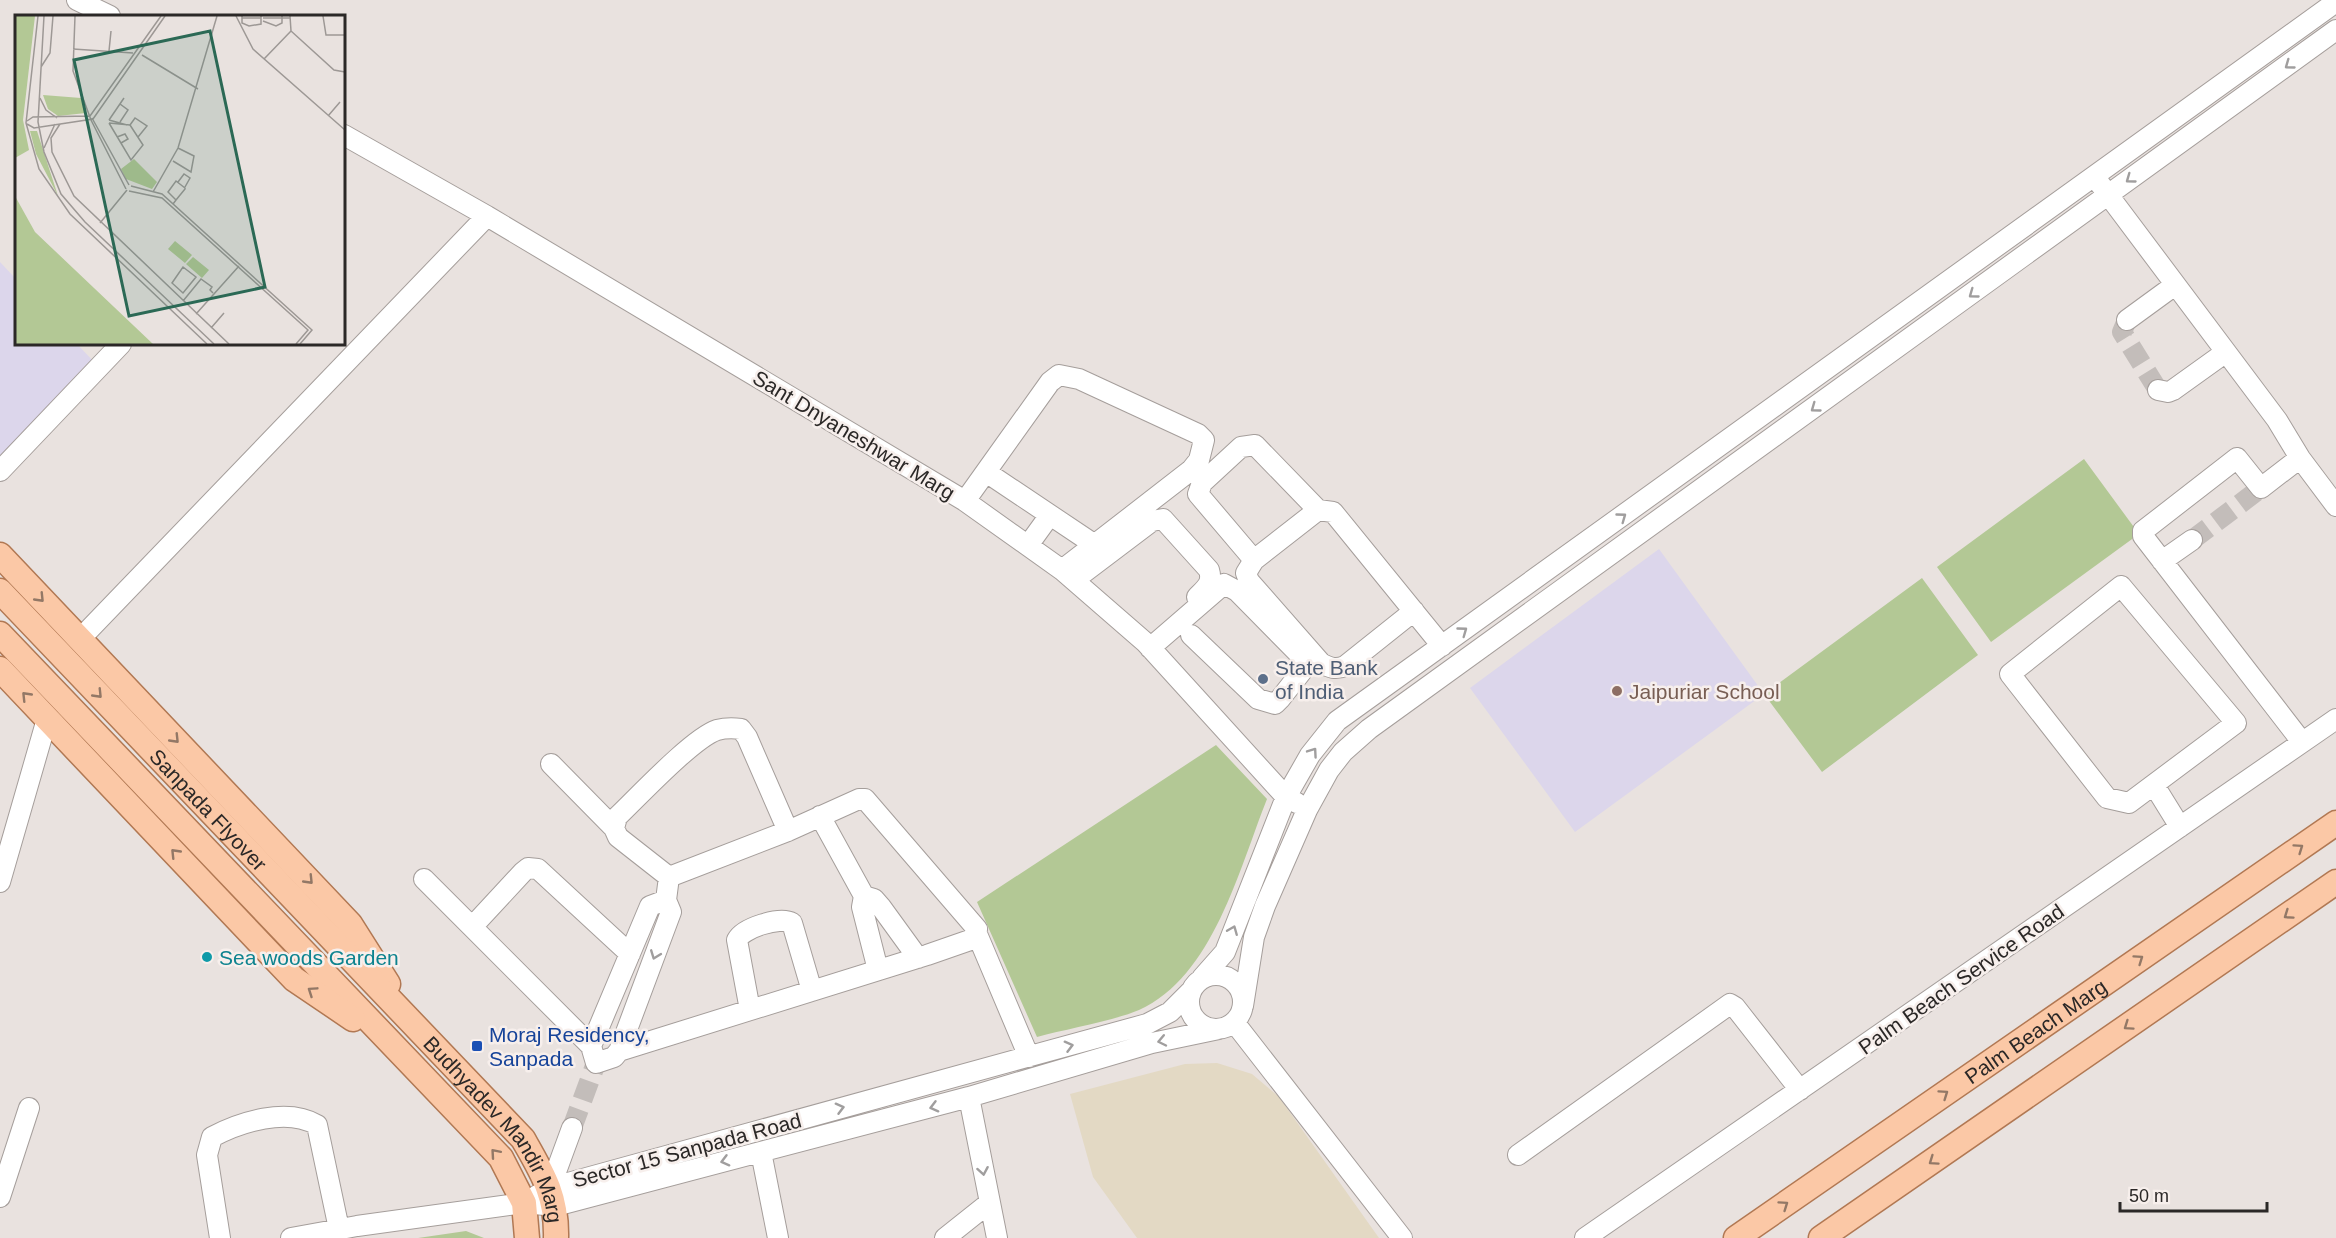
<svg xmlns="http://www.w3.org/2000/svg" width="2336" height="1238" viewBox="0 0 2336 1238" font-family="Arial,sans-serif">
	<rect width="100%" height="100%" fill="#e9e2df"/>
	<!-- commercial -->
	<path fill="#e3d9c4" d="M1217 1063 1252 1074 1279 1097 1379 1238H1137L1093 1177 1070 1094 1185 1064Z"/>
	<!-- education -->
	<path fill="#dcd6eb" d="M0 262 16 279V344H77L96 364 0 465Z
		M1659 549 1764 694 1575 832 1470 688Z"/>
	<!-- green -->
	<path fill="#b3c895" d="M2084 459 2139 534 1991 642 1937 567Z
		M1922 578 1978 655 1822 772 1764 694Z
		M1216 745 1267 799C1239 869 1213 977 1139 1010 1113 1021 1066 1029 1037 1037L977 902Z
		M466 1231 484 1238H418Z"/>
	<g fill="none" stroke-linecap="round" stroke-linejoin="round">
		<!-- minor-tunnel -->
		<path stroke="#c3bdba" stroke-width="20" stroke-dasharray="20 10" stroke-linecap="butt" d="M2127 320 2122 332 2158 390
			M2192 540 2261 488
			M572 1128 596 1063"/>
		<defs>
			<path id="minor" d="M77 0 110 16
				M344 135 487 216 965 501 1062 570 1146 643 1286 797 1297 803
				M2100 184 2277 420 2300 458 2336 506
				M2127 320 2175 285
				M2158 390 2168 392 2173 390 2226 352
				M2300 458 2261 488 2237 458 2143 531V536L2302 742
				M0 471 121 344
				M986 472 1095 545
				M965 501 1050 382 1059 375 1079 379 1198 434 1204 440 1199 460 1191 470 1062 570
				M1029 544 1050 515
				M1254 560 1198 494 1202 483 1241 447 1255 445 1318 510
				M2162 561 2192 540
				M1074 580 1152 521 1163 519 1209 570C1213 583 1206 588 1197 597
				M2121 586 2236 723 2129 803 2107 798 2010 674Z
				M1414 611 1345 666C1336 670 1330 668 1321 663L1249 581 1246 573 1254 560 1318 510 1333 512 1442 646
				M80 639 487 216
				M1150 648 1224 584 1237 591 1306 661V666L1280 699 1275 704 1258 699 1191 635
				M551 764 614 828
				M2154 785 2180 827
				M820 816 864 896
				M669 877 618 837 614 828 617 817C638 797 693 738 717 730 725 728 733 728 741 729L747 737 788 831
				M424 879 591 1046
				M0 882 47 719
				M666 900 650 906 591 1046 596 1063 614 1057 619 1051 671 912 666 900 669 877
				M472 927 523 872 528 868 538 869 630 954
				M977 934 1029 1057
				M878 970 862 907 864 896 874 899 881 907 918 958
				M1189 1002a27 27 0 1 1 54 0a27 27 0 1 1-54 0Z
				M1202 978 1225 952 1286 797 1310 755 1337 721 2336 2
				M1243 1006 1254 937 1265 906 1307 810 1329 770 1343 752 1369 729 2336 30
				M750 1010 737 940C743 928 780 916 792 923L812 991
				M1234 1022 1402 1238
				M619 1051 927 955 973 939 977 929 865 799H859L788 831 669 877
				M969 1097 997 1238
				M761 1152 778 1238
				M1518 1155 1730 1004 1735 1007 1800 1090
				M550 1188 572 1128
				M536 1196 550 1188 1147 1024 1170 1012 1190 992
				M0 1197 29 1108
				M220 1238 207 1155 212 1137C240 1122 287 1107 317 1125L339 1229
				M291 1238 357 1226 524 1203 555 1206 969 1097 1152 1043 1219 1029
				M945 1238 989 1203
				M1585 1238 2336 719"/>
			<g id="major">
				<path d="M0 555 350 924 388 984"/>
				<path id="s1" d="M0 591 523 1139C543 1174 557 1196 556 1238"/>
				<path d="M0 634 501 1158 524 1203 527 1238"/>
				<path d="M0 669 294 979 353 1019"/>
				<path id="s2" d="M1736 1238 2336 823"/>
				<path d="M1821 1238 2336 882"/>
			</g>
		</defs>
		<!-- minor casing -->
		<use href="#minor" stroke="#a59e9b" stroke-width="22"/>
		<!-- major casing -->
		<use href="#major" stroke="#b17853" stroke-width="27"/>
		<!-- minor -->
		<use href="#minor" stroke="#fff" stroke-width="20"/>
		<!-- major -->
		<use href="#major" stroke="#fbc8a6" stroke-width="24"/>
	</g>
	<!-- one-way arrows -->
	<defs><path id="oneway-chevron" d="M-2-3.5L2.5 0L-2 3.5" fill="none" stroke-width="1.6" stroke-linecap="round" stroke-linejoin="round" transform="scale(1.5)"/></defs>
	<g stroke="#a09e9e">
		<use href="#oneway-chevron" transform="translate(2289 65) rotate(144)"/>
		<use href="#oneway-chevron" transform="translate(2130 179) rotate(144)"/>
		<use href="#oneway-chevron" transform="translate(1973 294) rotate(144)"/>
		<use href="#oneway-chevron" transform="translate(1815 408) rotate(144)"/>
		<use href="#oneway-chevron" transform="translate(1622 517) rotate(-36)"/>
		<use href="#oneway-chevron" transform="translate(1463 631) rotate(-36)"/>
		<use href="#oneway-chevron" transform="translate(1313 752) rotate(-55)"/>
		<use href="#oneway-chevron" transform="translate(1233 930) rotate(-68)"/>
		<use href="#oneway-chevron" transform="translate(655 955) rotate(111)"/>
		<use href="#oneway-chevron" transform="translate(1162 1041) rotate(168)"/>
		<use href="#oneway-chevron" transform="translate(1069 1046) rotate(-15)"/>
		<use href="#oneway-chevron" transform="translate(934 1107) rotate(165)"/>
		<use href="#oneway-chevron" transform="translate(840 1108) rotate(-15)"/>
		<use href="#oneway-chevron" transform="translate(725 1161) rotate(165)"/>
		<use href="#oneway-chevron" transform="translate(983 1171) rotate(80)"/>
	</g>
	<g stroke="#937866">
		<use href="#oneway-chevron" transform="translate(40 598) rotate(46)"/>
		<use href="#oneway-chevron" transform="translate(98 694) rotate(46)"/>
		<use href="#oneway-chevron" transform="translate(26 696) rotate(-134)"/>
		<use href="#oneway-chevron" transform="translate(175 739) rotate(46)"/>
		<use href="#oneway-chevron" transform="translate(2299 848) rotate(-35)"/>
		<use href="#oneway-chevron" transform="translate(175 853) rotate(-134)"/>
		<use href="#oneway-chevron" transform="translate(309 880) rotate(46)"/>
		<use href="#oneway-chevron" transform="translate(2288 915) rotate(145)"/>
		<use href="#oneway-chevron" transform="translate(2139 959) rotate(-35)"/>
		<use href="#oneway-chevron" transform="translate(312 991) rotate(-146)"/>
		<use href="#oneway-chevron" transform="translate(2128 1026) rotate(145)"/>
		<use href="#oneway-chevron" transform="translate(1944 1094) rotate(-35)"/>
		<use href="#oneway-chevron" transform="translate(495 1153) rotate(-131)"/>
		<use href="#oneway-chevron" transform="translate(1933 1161) rotate(145)"/>
		<use href="#oneway-chevron" transform="translate(1784 1205) rotate(-35)"/>
	</g>
	<!-- markers -->
	<circle fill="#5c6f8a" stroke="#f7efec" stroke-width="2" cx="1263" cy="679" r="6"/>
	<circle fill="#8d6e63" stroke="#f7efec" stroke-width="2" cx="1617" cy="691" r="6"/>
	<circle fill="#0f9aa8" stroke="#f7efec" stroke-width="2" cx="207" cy="957" r="6"/>
	<rect fill="#1a4fb4" stroke="#f7efec" stroke-width="2" x="471" y="1040" width="12" height="12" rx="3"/>
	<g text-anchor="middle" dominant-baseline="central" stroke-width="5" stroke-linejoin="round" paint-order="stroke">
		<!-- street labels -->
		<g font-size="21" fill="#2b2827" stroke="#f7efec">
			<text transform="translate(854 435) rotate(31)">Sant Dnyaneshwar Marg</text>
			<text stroke="none"><textPath href="#s1" startOffset="302">Sanpada Flyover</textPath></text>
			<text transform="translate(1961 979) rotate(-35)">Palm Beach Service Road</text>
			<text stroke="none"><textPath href="#s2" startOffset="364">Palm Beach Marg</textPath></text>
			<text stroke="none"><textPath href="#s1" startOffset="734">Budhyadev Mandir Marg</textPath></text>
			<text transform="translate(687 1150) rotate(-15)">Sector 15 Sanpada Road</text>
		</g>
		<!-- service labels -->
		<g font-size="21" fill="#4e5e75" stroke="#f7efec" text-anchor="start">
			<text x="1275" y="667">State Bank<tspan x="1275" dy="24">of India</tspan></text>
		</g>
		<!-- education labels -->
		<g font-size="21" fill="#785e54" stroke="#f7efec" text-anchor="start">
			<text x="1629" y="691">Jaipuriar School</text>
		</g>
		<!-- culture labels -->
		<g font-size="21" fill="#0d838f" stroke="#f7efec" text-anchor="start">
			<text x="219" y="957">Sea woods Garden</text>
		</g>
		<!-- transit labels -->
		<g font-size="21" fill="#164399" stroke="#f7efec" text-anchor="start">
			<text x="489" y="1034">Moraj Residency,<tspan x="489" dy="24">Sanpada</tspan></text>
		</g>
	</g>
	<!-- overview -->
	<g transform="translate(15 15)">
		<rect width="330" height="330" fill="#e9e2df"/>
		<path d="M0 1H20L8 105 14 135 0 143ZM28 80 66 83 71 98 43 101 33 94ZM15 116H22L43 181 21 139ZM119 144 142 167 137 174 111 164 106 154ZM0 181 20 217 138 329H0ZM160 226 177 240 170 248 153 234ZM178 242 194 255 187 263 171 249Z" fill="#b3c895"/>
		<path fill="none" stroke="#9d9895" stroke-width="1.5" d="M23 1 11 108 24 154 55 199 192 329M29 1 23 107 29 137 46 179 70 207 199 329M60 1 58 56 76 105 111 174M221 1 238 34 330 115M227 1V8L234 11 246 9V1M275 1 276 16 319 55 330 57M308 1 311 20H330M227 3H246M248 3H275M248 6 261 11 267 8V1M58 34 118 38M94 36 96 16M127 40 183 74M249 44 276 16M26 52 35 38 38 1M25 83 31 95 42 103M105 89 113 95 105 107M313 101 325 87M77 103 114 170M94 105 109 83M94 105 112 110M12 106 18 102 75 101 146 1M94 108 116 145 128 130 115 110M94 108 115 110M12 109 19 113 78 104 150 1M45 109 36 123 37 137 59 181 214 329M115 110 120 103 132 111 123 122M102 122 110 119 113 124 106 128M29 133 40 109M158 146 176 157 179 141 163 133M163 167 169 159 175 163 170 172M116 171 147 179 297 315 285 329M114 176 147 183 293 315 281 329M138 177 163 133 202 1M158 189 161 185 170 174V173L161 166 153 177 161 185M85 208 112 175M168 252 181 262 168 278 157 268ZM168 286 186 264 197 272 195 275 198 278M181 299 224 251M196 313 209 298"/>
		<path fill="#2b6955" fill-opacity="0.15" stroke="#2b6955" stroke-width="3" d="M195 16 250 272 114 301 59 45Z"/>
		<rect width="330" height="330" fill="none" stroke="#2b2827" stroke-width="3"/>
	</g>
	<!-- scale -->
	<path d="M2120 1202v9h147v-9" fill="none" stroke="#2b2827" stroke-width="3"/>
	<text x="2129" y="1202" font-size="18" fill="#2b2827" stroke="#f7efec" stroke-width="4.5" paint-order="stroke">50 m</text>
</svg>
